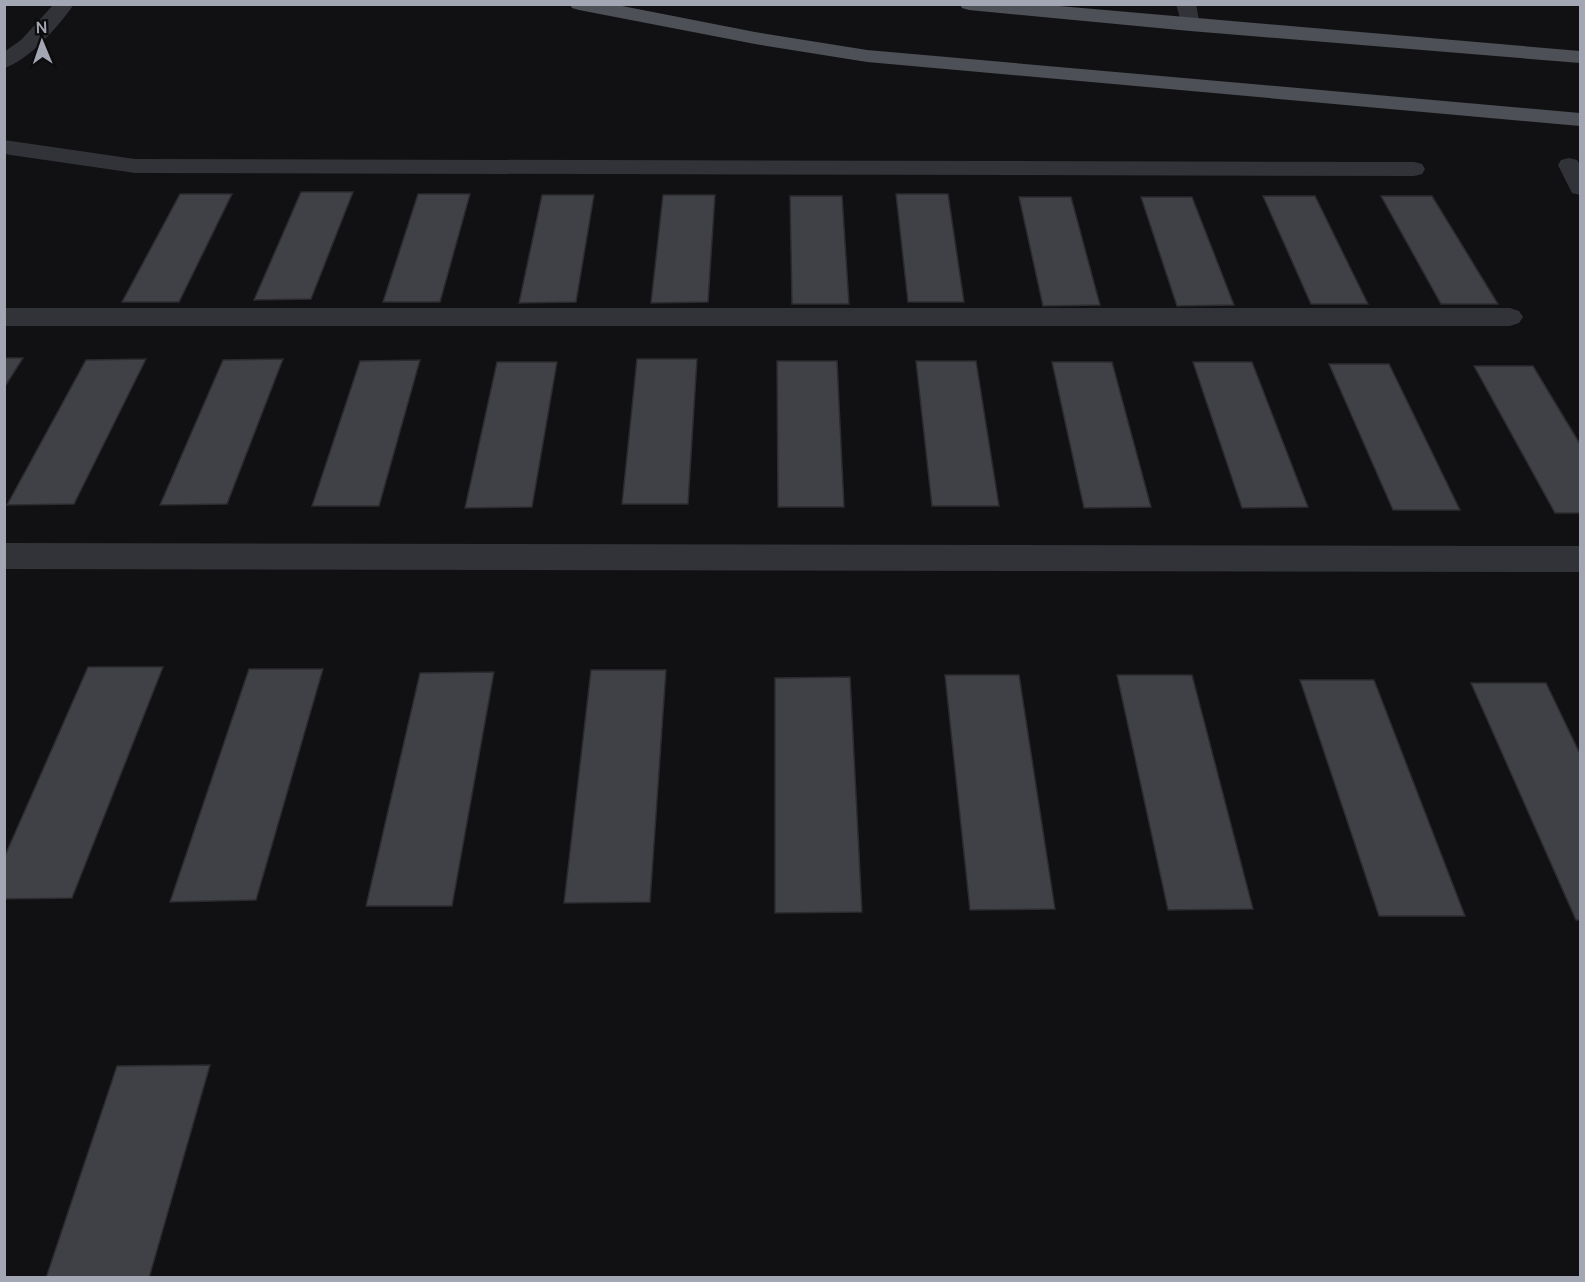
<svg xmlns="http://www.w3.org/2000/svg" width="1585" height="1282" viewBox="0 0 1585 1282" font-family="Manrope,sans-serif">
	<rect width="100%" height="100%" fill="#111113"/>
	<!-- building -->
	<path fill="#404146" stroke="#2c2b2f" stroke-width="1.5" d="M301 192H353L311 299 254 300Z
		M180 194H232L179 302H122Z
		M418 194H470L440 302H383Z
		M896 194H948L964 302H908Z
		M542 195H594L576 302 519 303Z
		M663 195H715L708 302 651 303Z
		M790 196H842L849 304H792Z
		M1263 196H1315L1368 304H1311Z
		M1381 196H1432L1498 304H1441Z
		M1019 197H1071L1100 305 1043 306Z
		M1141 197H1192L1234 305 1177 306Z
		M4 358H23L4 388Z
		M146 359 74 504 7 505 86 360Z
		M283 359 227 504 160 505 223 360Z
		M637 359H697L688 504H622Z
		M420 360 379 506H312L360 361Z
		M777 361H837L844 507H778Z
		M916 361H976L999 506H932Z
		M497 362H557L532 507 465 508Z
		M1052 362H1112L1151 507 1084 508Z
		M1193 362H1252L1308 507 1242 508Z
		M1329 364H1389L1460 510H1393Z
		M1474 366H1533L1580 444V513H1555Z
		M88 667H163L72 898 4 899V858Z
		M249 669H323L256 900 170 902Z
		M591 670H666L650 902 564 903Z
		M494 672 452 906H366L420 673Z
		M945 675H1019L1055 909 970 910Z
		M1117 675H1192L1253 909 1168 910Z
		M850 677 862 912 775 913V678Z
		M1300 680H1374L1465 916H1379Z
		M1471 683H1546L1580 754V920H1576Z
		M210 1065 149 1278H46L117 1066Z"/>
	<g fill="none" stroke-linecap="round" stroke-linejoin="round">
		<!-- minor -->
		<path fill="#323338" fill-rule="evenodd" d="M54 4H74C61 24 27 62 4 68V52L21 40Z
			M1176 4H1196L1200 25 1197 29H1183Z
			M4 140 135 159 1414 162 1422 164 1425 169 1422 174 1414 176 135 173 4 154Z
			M1569 158 1577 160 1580 165V195L1572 193 1558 165 1561 160Z
			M4 308H1510L1519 311 1523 317 1519 323 1510 326H4Z
			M4 543 1580 546V572L4 569Z"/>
		<!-- major -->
		<path fill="#4e5057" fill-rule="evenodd" d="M570 4H612L755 32 867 50 1580 113V126L867 62 755 44 579 10 572 8Z
			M960 4H1036L1580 51V63L1190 31 969 10 962 8Z"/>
	</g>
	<!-- border -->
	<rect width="1585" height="1282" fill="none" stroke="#a3a7b3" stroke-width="12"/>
	<!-- north arrow -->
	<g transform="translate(42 42) rotate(358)" stroke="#0c0c0e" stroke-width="4.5" paint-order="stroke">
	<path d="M0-4.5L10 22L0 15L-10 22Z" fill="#a3a7b3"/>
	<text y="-9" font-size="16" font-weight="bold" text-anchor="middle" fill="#a3a7b3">N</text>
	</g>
</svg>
